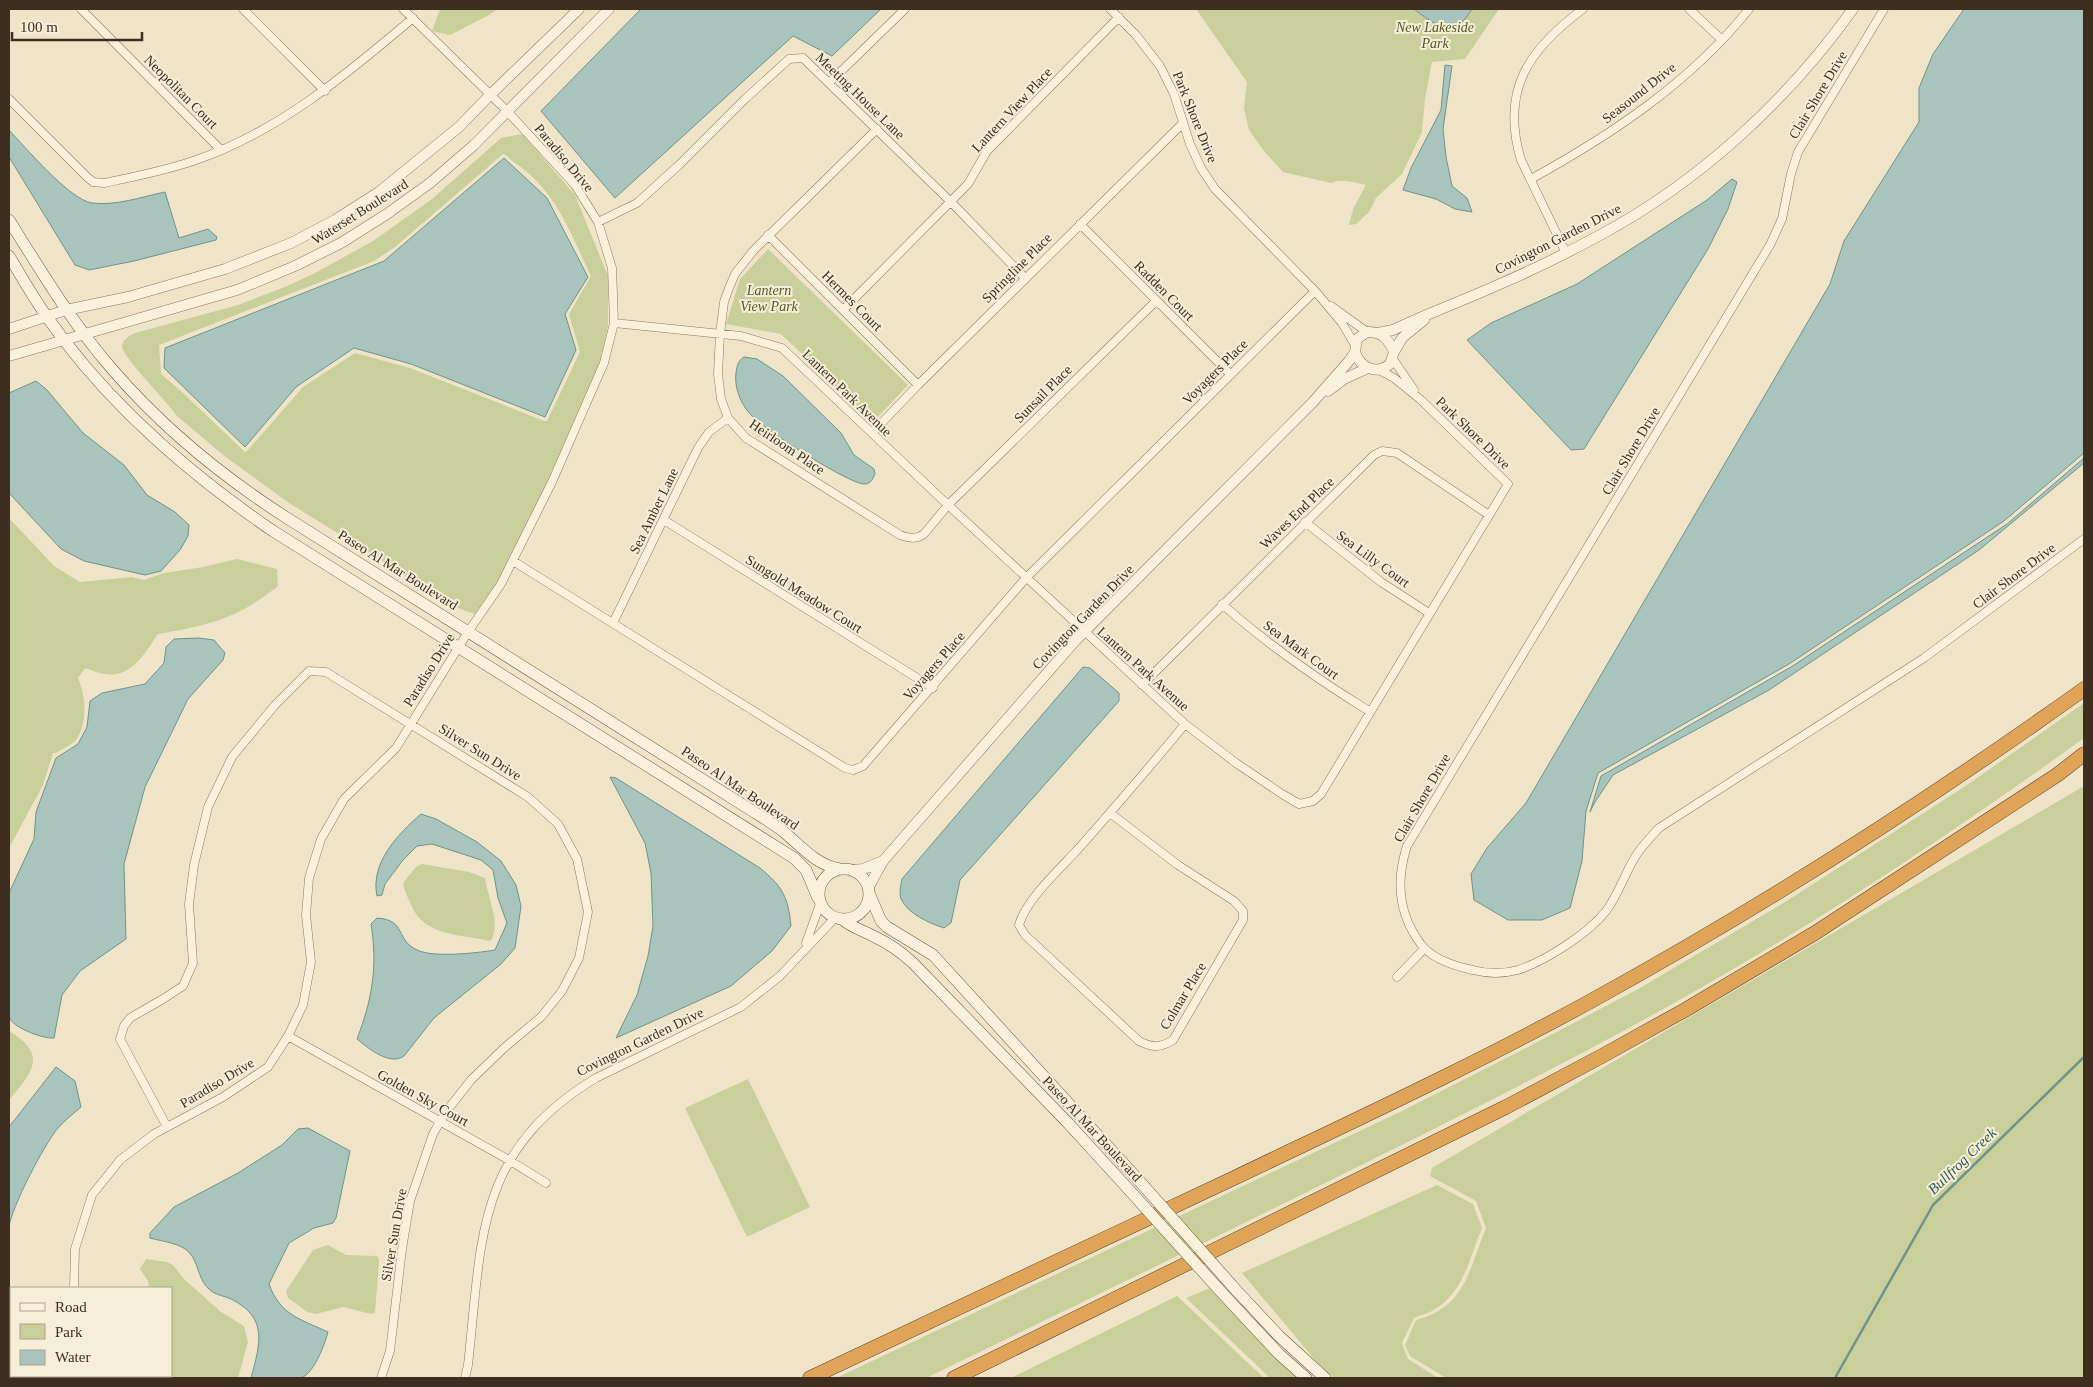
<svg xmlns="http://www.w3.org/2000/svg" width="2093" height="1387" viewBox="0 0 2093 1387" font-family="Georgia,serif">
	<rect width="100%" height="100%" fill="#f0e4c8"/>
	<!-- green -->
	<path fill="#c9cf9b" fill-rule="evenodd" d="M440 9H498L489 15 450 35 432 31Z
		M1196 9H1499L1465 59 1432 62 1425 99 1422 132 1402 174 1376 198 1369 212 1356 224 1349 225 1353 209 1366 185C1356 183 1341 178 1331 183L1283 172 1264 151 1249 130 1244 108 1247 82Z
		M522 134 575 195 608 276V327L600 361 548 480 498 581 475 614 460 609 289 503 223 455 177 416C168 402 122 357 122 346 123 339 129 336 135 333L238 305 287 286 315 273 373 241 432 199 501 138ZM503 154C508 155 510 160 515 163 556 190 570 233 591 276L569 314 580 352 547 421H544L410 368 355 353 303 387 248 450 245 452 182 392 161 374 159 345 374 261 395 247Z
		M768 249 908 385 873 422 781 334 726 324 740 279Z
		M9 518 54 566 80 582 132 577 144 580 164 573 203 567 237 559 277 569 278 586C237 619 209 625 158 634 145 653 132 678 105 674 98 673 92 670 85 668L78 678C86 697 88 723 76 740 72 745 62 749 56 753H53L43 785 9 848Z
		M2084 703V738C1964 825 1840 908 1711 982 1584 1055 1453 1120 1321 1185 1190 1250 1058 1314 926 1378H836L1400 1112 1528 1047 1640 988 1785 902 1967 785Z
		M2084 786V1378H1446L1410 1356 1405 1345 1416 1320C1466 1307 1469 1269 1486 1228L1476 1201 1430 1176 1432 1168Z
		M422 864 469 872 485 878C488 899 500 919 492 939L490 941C460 934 425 937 411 905 408 897 404 891 403 883L416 867Z
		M9 1031C49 1055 32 1072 9 1100Z
		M748 1079 810 1207 747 1237 685 1108Z
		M1437 1185 1473 1204 1482 1228C1469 1259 1464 1293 1432 1311 1427 1314 1420 1315 1414 1318L1402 1343 1408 1359 1438 1378H1334L1315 1360 1242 1273Z
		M328 1245 346 1255 377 1256 379 1260 375 1313 371 1314 343 1307 316 1314 307 1312 288 1298 286 1291 313 1250Z
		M146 1259 167 1262 173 1265 184 1279 221 1312 244 1326 248 1342 238 1378H132L133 1376H171V1288H149L148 1281 140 1269Z
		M1210 1288 1298 1378H1270L1186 1298Z
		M1177 1296 1264 1378H1011Z"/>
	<!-- water -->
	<path fill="#a9c4bc" stroke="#6f938a" d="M641 9H881L832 56 793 36 615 198 541 111Z
		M1414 9H1472C1469 13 1466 19 1462 22 1445 34 1427 19 1414 9Z
		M1964 9H2084V453L2004 521 1789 664 1598 773 1586 811 1582 861 1570 908 1542 920H1508L1474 900 1471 874 1487 848 1526 803 1830 284 1844 241 1919 122V88L1933 54Z
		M1445 65 1452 66 1443 129 1446 157 1452 186 1467 198 1472 212 1455 209 1436 199 1403 190 1411 168 1441 110Z
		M9 130C25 147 70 200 92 203 116 206 141 197 165 192L179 238 208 229 217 237 216 240 134 261 89 270 75 265 9 157Z
		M504 158 547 198 588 277 565 314 576 350 545 417 411 364 354 348 296 387 245 447 164 368 165 348 384 261Z
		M1732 179 1737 182 1728 209 1708 249 1584 449 1571 450 1467 340 1491 323 1577 284 1707 200Z
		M744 357 757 359 783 376 841 433 854 455 874 469 875 474C873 478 871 484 865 484 852 486 765 430 754 418 742 407 734 389 736 373 737 366 738 361 744 357Z
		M36 381 47 390 83 433 124 465 147 495 175 512 189 525 188 536 180 550 161 571 145 575 84 561 61 549 9 493V393Z
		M2084 458V463L1979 550 1769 690 1613 775 1595 802 1590 812 1601 776 1791 667 2007 524Z
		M199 638 214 640 225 653 223 660 188 699 145 787 124 864 126 939 80 971 62 995 54 1038C44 1039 16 1029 10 1019 9 1016 9 1010 9 1007V893L34 839 36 812 56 758 78 744 87 727 90 701 102 693 145 684 164 663 166 647 174 639Z
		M1083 667 1090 668 1119 693V701L960 880 951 923 944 928C929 923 908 914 901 899 899 894 901 884 902 879Z
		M610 777 616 778 760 868C783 887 788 897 791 926L772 951 731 986 616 1038 637 995 648 956 653 926 651 873 645 843Z
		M421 814 436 819 477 842 501 861 516 885 521 906 515 948 501 964 434 1018 404 1056C390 1066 369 1049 357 1039 372 1000 378 967 371 924L377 918C407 920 395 940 417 950 433 958 477 953 495 950L507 923 498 898 493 870 481 860 432 844 417 846 403 860 385 884 382 895 377 896C370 863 398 834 421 814Z
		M56 1067 75 1081 81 1107C73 1114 65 1120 58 1128 45 1143 11 1208 9 1227V1127Z
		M308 1128 350 1151 336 1218 333 1223 314 1228 289 1243 269 1284C280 1315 300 1319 328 1332 325 1344 313 1376 300 1378 285 1381 267 1378 251 1378 260 1344 269 1318 231 1299 225 1296 215 1295 210 1290 199 1281 199 1267 192 1256 184 1243 164 1242 150 1238V1233L174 1207 238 1173 282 1145 298 1129Z"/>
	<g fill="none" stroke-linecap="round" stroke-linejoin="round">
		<!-- stream -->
		<path stroke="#6f938a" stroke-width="2.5" d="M1835 1378 1933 1205 2084 1057"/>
		<defs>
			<path id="minor" d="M81 9 221 150
				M243 9 325 91
				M1110 9 1136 35 1160 66 1174 94 1190 144 1201 168 1215 189 1316 292 1342 323 1355 345
				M1689 9 1721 39
				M1884 9 1798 152 1791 174 1782 219 1770 245 1407 846C1396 880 1398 913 1420 943 1431 959 1454 966 1473 970 1488 974 1503 974 1518 970 1545 961 1588 934 1606 911 1619 894 1625 872 1637 854 1643 845 1651 837 1659 828L1924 658 2084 539
				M829 83 905 9
				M9 99 86 176 93 182 104 183C133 177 164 171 193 161 277 133 346 75 413 18
				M877 129 753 251 735 274 729 288 724 302 720 334 718 374 721 399 728 418 746 438 900 535C909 538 915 540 924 534L948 505 1156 301
				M1531 179C1611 135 1691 82 1749 9
				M598 222 637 203 680 164 744 100 789 59 803 58 951 202 1025 278
				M1080 224 1230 374
				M768 235 918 385
				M1566 253 1521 160C1500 90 1529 49 1583 9
				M1331 306 1367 332
				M844 309 968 184 987 151 1119 17
				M614 323 741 336 782 348 948 505 1185 724 1236 763 1282 794 1299 804 1313 801 1321 794 1508 484 1421 400 1394 378 1379 370
				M1393 359 1414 390
				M872 433 918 385 1183 123
				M664 520 933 688
				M1305 522 1381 582 1429 613
				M513 561 845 768 853 770 863 766 1026 578 1315 291
				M1222 604C1268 645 1317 679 1369 711
				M613 623 698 448 709 432 728 418
				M1142 685 1374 455 1382 451 1397 453 1489 515
				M1110 813 1178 865 1234 901 1243 911V920L1173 1040C1160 1048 1153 1048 1139 1041L1025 935 1019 925C1026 899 1062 867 1080 847 1116 806 1151 766 1185 724
				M806 943 820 904
				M1397 977 1424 949
				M288 1036 509 1160 546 1183
				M167 1127 120 1039 124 1026 130 1018 163 999 183 986 193 963 189 904 194 865 208 807 232 757 275 705 309 671 326 672 528 797 558 824 577 859 588 912 579 958 562 991 541 1017 504 1048 471 1080 445 1113 433 1134 410 1201 402 1249 390 1351 381 1378
				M74 1288 75 1249 92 1195 120 1160 154 1134 223 1097 268 1067 288 1036 303 1005 311 962 306 915 309 878 321 839 344 799 396 748 468 632 501 584 552 482 604 363 614 323 613 295 612 268 598 222 575 185 507 111 403 9
				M61 1378 62 1376
				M465 1378 468 1365C482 1239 475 1151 596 1078L741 1007 780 976 835 918"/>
			<path id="tertiary" d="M9 329 66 310 128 297 225 269 291 243 335 220 379 192 459 127 490 95 579 9
				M1367 332C1382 331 1389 340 1394 352L1390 364C1376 376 1360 367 1355 352L1357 339Z
				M1378 333 1393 330C1428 313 1465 300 1500 284 1535 269 1569 252 1602 234 1700 181 1788 100 1853 9
				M1394 352 1402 338 1424 320
				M9 356 237 290 295 266 341 243 387 214 430 183 474 145 609 9
				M1328 391 1344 379 1368 368
				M853 870 863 869 883 861
				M868 888 883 861 1076 640 1313 402 1349 361 1355 352"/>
			<path id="secondary" d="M9 220C41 271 72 323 112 369 162 427 223 477 287 518L751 810C762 817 774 824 784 832 802 847 816 865 840 869
				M9 256C21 276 33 297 47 317 107 403 188 473 273 531L794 858 806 870 818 898
				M819 894a25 25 0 1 1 50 0a25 25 0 1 1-50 0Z
				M869 893 881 921 887 927 933 955 1134 1175
				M842 919C852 928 865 931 877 938 890 944 902 953 913 963L1067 1122 1121 1181
				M1236 1290 1279 1336 1325 1378
				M1223 1294 1279 1354 1306 1378"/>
			<path id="motorway" d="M810 1378C950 1312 1091 1245 1232 1179 1353 1121 1474 1065 1591 1001 1762 907 1926 802 2084 689
				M954 1378 1506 1107 1602 1056 1685 1010 1815 933 2057 775 2084 754"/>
		</defs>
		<!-- minor casing -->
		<use href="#minor" stroke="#8d765c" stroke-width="9"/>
		<!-- tertiary casing -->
		<use href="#tertiary" stroke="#8d765c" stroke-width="11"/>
		<!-- secondary casing -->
		<use href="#secondary" stroke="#6f573f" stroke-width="12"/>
		<!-- motorway casing -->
		<use href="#motorway" stroke="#5b4430" stroke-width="15"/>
		<!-- minor -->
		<use href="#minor" stroke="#faf1dc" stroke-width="8"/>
		<!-- tertiary -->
		<use href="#tertiary" stroke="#faf1dc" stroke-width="10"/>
		<!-- secondary -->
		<use href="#secondary" stroke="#faf1dc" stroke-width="11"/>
		<!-- motorway -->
		<use href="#motorway" stroke="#e0a458" stroke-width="14"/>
		<defs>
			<path id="secondary-bridge" d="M1134 1175 1236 1290
				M1121 1181 1223 1294"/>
		</defs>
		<!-- secondary-bridge casing -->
		<use href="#secondary-bridge" stroke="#6f573f" stroke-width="12" stroke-linecap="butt"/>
		<!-- secondary-bridge -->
		<use href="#secondary-bridge" stroke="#faf1dc" stroke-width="11"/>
	</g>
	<g text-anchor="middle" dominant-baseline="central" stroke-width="4" stroke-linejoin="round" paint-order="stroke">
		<!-- park labels -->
		<g font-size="14" font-style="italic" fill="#4d5a26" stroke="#f7eed8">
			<text x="1435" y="27">New Lakeside<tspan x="1435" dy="16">Park</tspan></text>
			<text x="769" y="290">Lantern<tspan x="769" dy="16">View Park</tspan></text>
		</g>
		<!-- street labels -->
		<g font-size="14" fill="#3d2e20" stroke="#f7eed8">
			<text transform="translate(181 92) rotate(45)">Neopolitan Court</text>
			<text transform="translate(1639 93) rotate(-38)">Seasound Drive</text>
			<text transform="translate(1818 95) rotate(-59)">Clair Shore Drive</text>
			<text transform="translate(860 96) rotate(44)">Meeting House Lane</text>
			<text transform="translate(1012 110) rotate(-47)">Lantern View Place</text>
			<text transform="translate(1195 117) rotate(68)">Park Shore Drive</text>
			<text transform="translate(564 158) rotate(50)">Paradiso Drive</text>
			<text transform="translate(360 212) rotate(-32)">Waterset Boulevard</text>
			<text transform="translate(1558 239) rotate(-27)">Covington Garden Drive</text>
			<text transform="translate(1017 268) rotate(-45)">Springline Place</text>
			<text transform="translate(1164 291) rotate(45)">Radden Court</text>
			<text transform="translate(852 301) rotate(45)">Hermes Court</text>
			<text transform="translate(1215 372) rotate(-45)">Voyagers Place</text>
			<text transform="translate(847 393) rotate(44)">Lantern Park Avenue</text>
			<text transform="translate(1043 394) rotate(-45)">Sunsail Place</text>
			<text transform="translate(1473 433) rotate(44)">Park Shore Drive</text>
			<text transform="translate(787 447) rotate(34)">Heirloom Place</text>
			<text transform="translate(1631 451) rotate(-59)">Clair Shore Drive</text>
			<text transform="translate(654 511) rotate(-64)">Sea Amber Lane</text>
			<text transform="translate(1297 513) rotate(-44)">Waves End Place</text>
			<text transform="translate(1373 559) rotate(36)">Sea Lilly Court</text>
			<text transform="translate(398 570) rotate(32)">Paseo Al Mar Boulevard</text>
			<text transform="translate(2014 576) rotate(-37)">Clair Shore Drive</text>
			<text transform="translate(804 594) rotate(32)">Sungold Meadow Court</text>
			<text transform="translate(1083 617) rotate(-46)">Covington Garden Drive</text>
			<text transform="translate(1301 650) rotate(36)">Sea Mark Court</text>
			<text transform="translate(934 666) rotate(-49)">Voyagers Place</text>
			<text transform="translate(1143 669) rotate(42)">Lantern Park Avenue</text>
			<text transform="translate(429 670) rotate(-58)">Paradiso Drive</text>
			<text transform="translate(480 752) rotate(32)">Silver Sun Drive</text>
			<text transform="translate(740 788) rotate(34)">Paseo Al Mar Boulevard</text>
			<text transform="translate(1422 798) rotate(-60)">Clair Shore Drive</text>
			<text transform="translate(1183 996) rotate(-59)">Colmar Place</text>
			<text transform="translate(640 1042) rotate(-26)">Covington Garden Drive</text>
			<text transform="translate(217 1083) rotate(-31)">Paradiso Drive</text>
			<text transform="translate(423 1098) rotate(29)">Golden Sky Court</text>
			<text transform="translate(1092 1129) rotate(47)">Paseo Al Mar Boulevard</text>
			<text transform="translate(394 1235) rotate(-80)">Silver Sun Drive</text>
		</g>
		<!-- water labels -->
		<g font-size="15" font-style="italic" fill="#2f5d5a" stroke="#f7eed8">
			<text transform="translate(1962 1161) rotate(-44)">Bullfrog Creek</text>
		</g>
	</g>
	<!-- border -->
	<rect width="2093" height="1387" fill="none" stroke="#3d2e20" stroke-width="20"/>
	<!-- legend -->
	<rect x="10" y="1287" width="162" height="90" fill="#f7eed8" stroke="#ada18e"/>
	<rect x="20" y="1303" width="25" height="8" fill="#faf1dc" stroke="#ada18e"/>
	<text x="55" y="1312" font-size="15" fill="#3d2e20">Road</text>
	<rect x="20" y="1324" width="25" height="15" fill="#c9cf9b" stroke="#ada18e"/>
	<text x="55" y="1337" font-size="15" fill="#3d2e20">Park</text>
	<rect x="20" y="1350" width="25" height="15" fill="#a9c4bc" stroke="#ada18e"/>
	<text x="55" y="1362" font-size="15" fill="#3d2e20">Water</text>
	<!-- scale -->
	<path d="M12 32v8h130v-8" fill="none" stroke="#3d2e20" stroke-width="2.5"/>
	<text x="20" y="32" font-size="15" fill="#3d2e20" stroke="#f7eed8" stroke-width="4" paint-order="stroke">100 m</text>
</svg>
